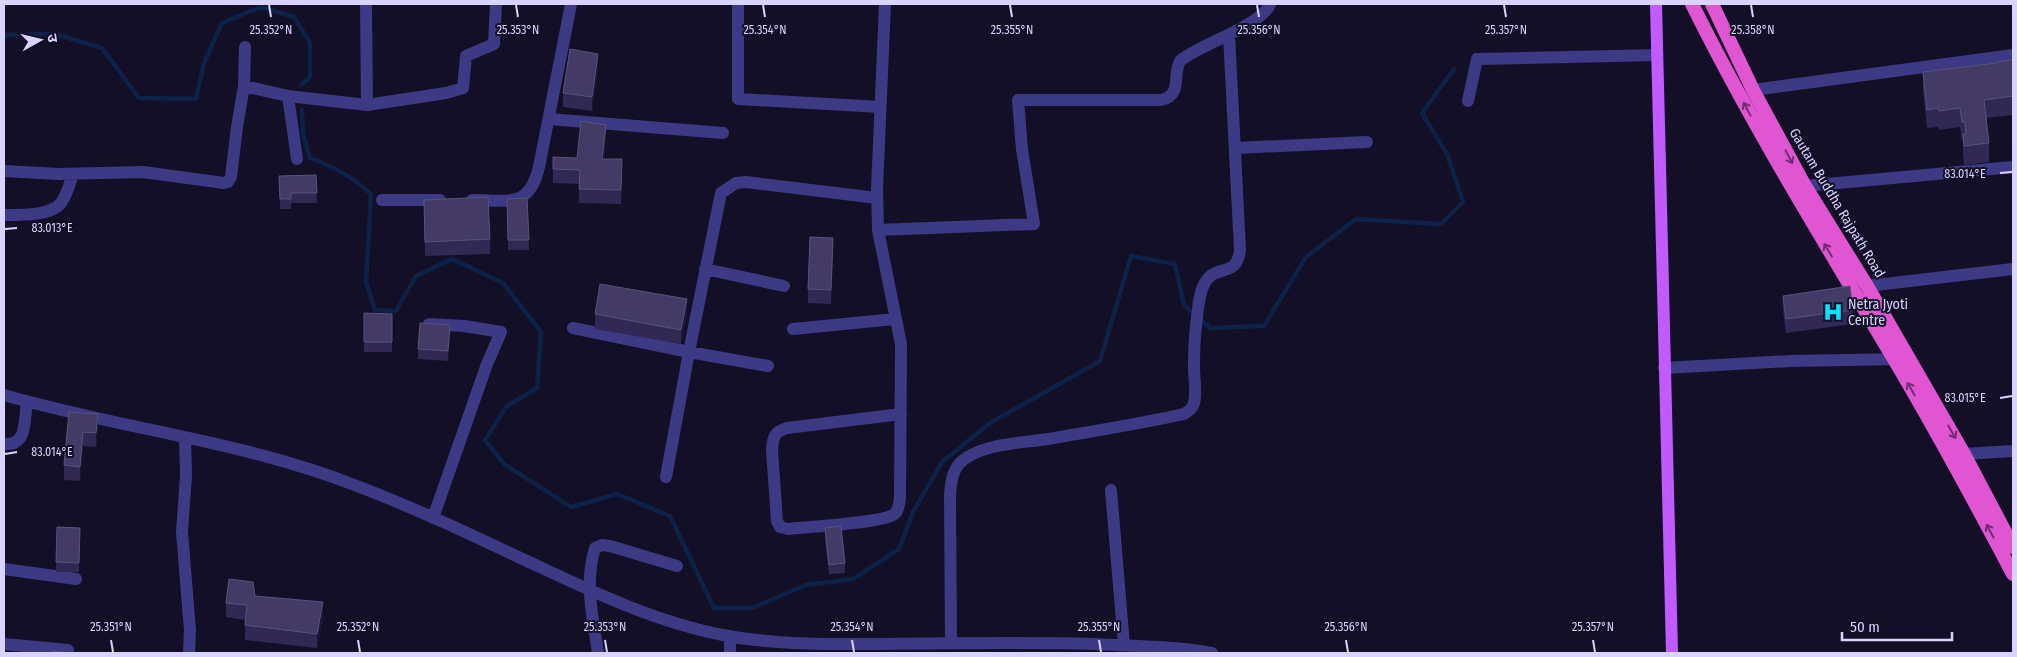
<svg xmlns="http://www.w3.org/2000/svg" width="2017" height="657" viewBox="0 0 2017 657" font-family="'Fira Sans Condensed','Noto Sans Devanagari',sans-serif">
	<rect width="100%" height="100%" fill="#130f26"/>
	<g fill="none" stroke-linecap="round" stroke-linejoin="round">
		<!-- stream -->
		<path stroke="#0c2248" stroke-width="4.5" d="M4 35 55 34 102 48 139 98 196 99 204 63 222 23 261 7 294 17 310 43V77L301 85
			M302 110 303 134 310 158C335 167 351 176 371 194L366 282 375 310 396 311 416 276 452 259 503 283 541 332 537 388 507 406 485 440 504 464 571 507 617 494 670 516 714 608H752L806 585 853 579 899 549 913 512 942 462 990 423 1100 361 1131 256 1175 264 1184 305 1210 328 1264 326 1306 257 1356 219 1441 224 1463 202 1447 154 1422 113 1454 69"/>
		<!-- minor -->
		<path stroke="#3d3a85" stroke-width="12" d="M366 4 367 105 446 93 463 88 466 56 494 44 496 4
			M738 4V99L880 107
			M885 4 877 189 878 230 901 344 900 498C899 504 899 511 893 515 879 523 808 527 788 529L780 527 777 521 772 450C773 437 774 432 787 428L901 414
			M244 86 288 96 367 105
			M1753 90 2013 55
			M288 96 297 159
			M1468 101 1477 59 1657 55
			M549 119 723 133
			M1235 148 1367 142
			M4 171 59 174 143 172 224 183 228 182 231 177 237 127 244 86 245 47
			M1805 186 2013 167
			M382 200H440
			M472 200C509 200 529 209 539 167L571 4
			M4 215C19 215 51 216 61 203 67 195 70 183 73 174
			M878 230 1034 224 1022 149 1018 100H1161C1183 95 1172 76 1180 61 1198 45 1263 25 1270 4
			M705 269 784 286
			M1867 286 2013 269
			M429 324 464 326 501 332 487 364 433 518
			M573 328 689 352 768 366
			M793 329 895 319
			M1664 368 1790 361 1903 359
			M4 395C121 429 243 441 357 486 415 508 472 535 529 562 591 591 655 622 723 635 774 645 827 644 880 644 951 643 1022 642 1093 644 1133 646 1173 646 1212 653
			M185 437 186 475 182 532 190 630 189 653
			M4 444C28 446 24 420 27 402
			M1964 454 2013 451
			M666 477 689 352 721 193 736 183 746 182 877 198
			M1111 490 1124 645
			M4 569 76 579
			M730 636V653
			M951 643 950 495C951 480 953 466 966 458 989 443 1022 443 1048 439 1094 431 1139 424 1184 414 1189 411 1192 409 1194 403 1197 392 1194 379 1194 368 1194 354 1194 340 1196 326 1198 313 1198 292 1206 281 1217 264 1237 278 1240 250L1229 35
			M4 644 68 650
			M598 653C593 618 584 583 595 548L602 545 610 546 677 566"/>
		<!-- primary -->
		<path stroke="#c25bff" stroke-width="12" d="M1656 4 1672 653"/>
		<!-- trunk -->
		<path stroke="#e055d1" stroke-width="14" d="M1692 4C1753 127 1824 241 1894 359 1936 430 1975 502 2013 574
			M1712 4 1753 90 1805 186 1867 286 1964 454 2013 547"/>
	</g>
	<!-- wall -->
	<path fill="#312854" d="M2013 60V115L1986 118 1989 143V162L1964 165 1963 153V141H1962L1960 127 1939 130 1938 127 1927 128 1923 91V72L1997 63Z
		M598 68 592 111 563 107V93Z
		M606 139 604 159 622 174 621 204 579 203V184L553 183V169L577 158Z
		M316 175 317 203H291V209H280L279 176Z
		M527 198 529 250H508L507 209Z
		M424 200 490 239V254L425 256Z
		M833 252 831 304 808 303V289Z
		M1783 296 1853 310V324L1786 333 1783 310Z
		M364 313 392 314V352H364Z
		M687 313 681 344 595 329V314Z
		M450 335 448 361 418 359V349Z
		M69 412 98 429 96 447 83 446 80 481 64 480V465Z
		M57 527 80 528 79 572H56Z
		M825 528 845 563V573L829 574 825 538Z
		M255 596 323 616 317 648 245 640V620L226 617V603Z"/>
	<!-- shaded-wall -->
	<path fill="#1d163a" d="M598 54V68L592 111V97Z
		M606 125V139L602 173V159Z
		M833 238V252L831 304V290Z
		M687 299V313L681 344V330Z
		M450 325V335L448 361V351Z
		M98 414V429L96 447V433Z
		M83 432V446L80 481V467Z
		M323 602V616L317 648V634Z"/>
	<!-- building -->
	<path fill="#433a66" stroke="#5a527e" d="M570 49 598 54 592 97 563 93Z
		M2013 60V96L1984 100 1989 143 1964 146 1963 134H1966L1965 122H1962L1960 108 1939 111 1938 108 1927 110 1923 72 1997 63V62Z
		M581 121 606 125 602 159H622L621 190 579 189 580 170 553 169V157L577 158Z
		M316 175 317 193H291V199H280L279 176Z
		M488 197 490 239 425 242 424 200Z
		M527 198 529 240H508L507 199Z
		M810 237 833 238 831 290 808 289Z
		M600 284 687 299 681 330 595 314Z
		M1850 286 1853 310 1786 319 1783 296Z
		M364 313 392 314V342H364Z
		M420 323 450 325 448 351 418 349Z
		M69 412 98 414 96 433 83 432 80 467 64 465Z
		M841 526 845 563 829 565 825 528Z
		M57 527 80 528 79 563 56 562Z
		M229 579 253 582 255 596 323 602 317 634 245 625 247 605 226 603Z
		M52 651 71 653H52Z"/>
	<!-- one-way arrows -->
	<defs><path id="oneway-shaft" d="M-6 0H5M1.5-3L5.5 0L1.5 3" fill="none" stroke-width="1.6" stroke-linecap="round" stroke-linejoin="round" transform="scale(1.25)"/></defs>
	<g stroke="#6f2e73">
		<use href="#oneway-shaft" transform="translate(1747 109) rotate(-118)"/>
		<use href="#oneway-shaft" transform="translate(1789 157) rotate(62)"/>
		<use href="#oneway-shaft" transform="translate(1828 250) rotate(-121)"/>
		<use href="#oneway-shaft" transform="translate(1911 389) rotate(-120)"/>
		<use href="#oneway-shaft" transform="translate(1952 432) rotate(60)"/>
		<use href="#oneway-shaft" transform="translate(1990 531) rotate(-118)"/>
	</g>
	<!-- ticks -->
	<path fill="none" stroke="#d9d4ff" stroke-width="2" d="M269 5 271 17M516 5 518 17M763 5 765 17M1010 5 1012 17M1257 5 1259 17M1504 5 1506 17M1751 5 1753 17M2000 173 2012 172M5 229 17 228M2000 398 2012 396M5 454 17 452M111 640 113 652M358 640 360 652M605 640 607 652M852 640 854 652M1099 640 1101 652M1346 640 1348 652M1593 640 1595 652"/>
	<!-- icons -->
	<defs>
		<symbol id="hospital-bare" viewBox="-9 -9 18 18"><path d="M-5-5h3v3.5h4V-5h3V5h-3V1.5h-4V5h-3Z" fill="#00e5ff" stroke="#130f26" stroke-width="2.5" paint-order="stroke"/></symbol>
	</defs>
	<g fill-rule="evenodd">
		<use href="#hospital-bare" x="1819" y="298" width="28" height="28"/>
	</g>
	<g text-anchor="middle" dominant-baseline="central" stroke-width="4" stroke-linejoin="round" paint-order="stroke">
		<!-- street labels -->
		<g font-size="14" fill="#d9d4ff" stroke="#130f26">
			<text transform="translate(1837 203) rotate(59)">Gautam Buddha Rajpath Road</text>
		</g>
		<!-- poi labels -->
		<g font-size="14" fill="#d9d4ff" stroke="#130f26" text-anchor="start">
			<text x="1848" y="304">Netra Jyoti<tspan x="1848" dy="16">Centre</tspan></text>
		</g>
	</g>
	<g font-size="12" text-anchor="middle" fill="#d9d4ff" stroke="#130f26" stroke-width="4" stroke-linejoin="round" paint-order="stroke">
		<text x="271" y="34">25.352°N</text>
		<text x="518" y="34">25.353°N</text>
		<text x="765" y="34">25.354°N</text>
		<text x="1012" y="34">25.355°N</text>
		<text x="1259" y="34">25.356°N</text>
		<text x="1506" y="34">25.357°N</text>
		<text x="1753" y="34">25.358°N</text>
		<text x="1965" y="178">83.014°E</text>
		<text x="52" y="232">83.013°E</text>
		<text x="1965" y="402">83.015°E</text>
		<text x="52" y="456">83.014°E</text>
		<text x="111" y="631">25.351°N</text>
		<text x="358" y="631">25.352°N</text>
		<text x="605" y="631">25.353°N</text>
		<text x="852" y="631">25.354°N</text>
		<text x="1099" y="631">25.355°N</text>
		<text x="1346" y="631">25.356°N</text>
		<text x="1593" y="631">25.357°N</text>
	</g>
	<!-- border -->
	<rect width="2017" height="657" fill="none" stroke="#d9d4ff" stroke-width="10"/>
	<!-- north arrow -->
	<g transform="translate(40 40) rotate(82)" stroke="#130f26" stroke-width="4" paint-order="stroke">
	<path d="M0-4L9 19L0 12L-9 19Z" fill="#d9d4ff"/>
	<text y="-8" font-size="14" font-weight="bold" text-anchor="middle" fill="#d9d4ff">उ</text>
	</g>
	<!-- scale -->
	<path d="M1842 632v8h110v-8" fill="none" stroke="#d9d4ff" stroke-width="2.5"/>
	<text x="1850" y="632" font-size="15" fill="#d9d4ff" stroke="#130f26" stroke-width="4" paint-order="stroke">50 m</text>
</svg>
